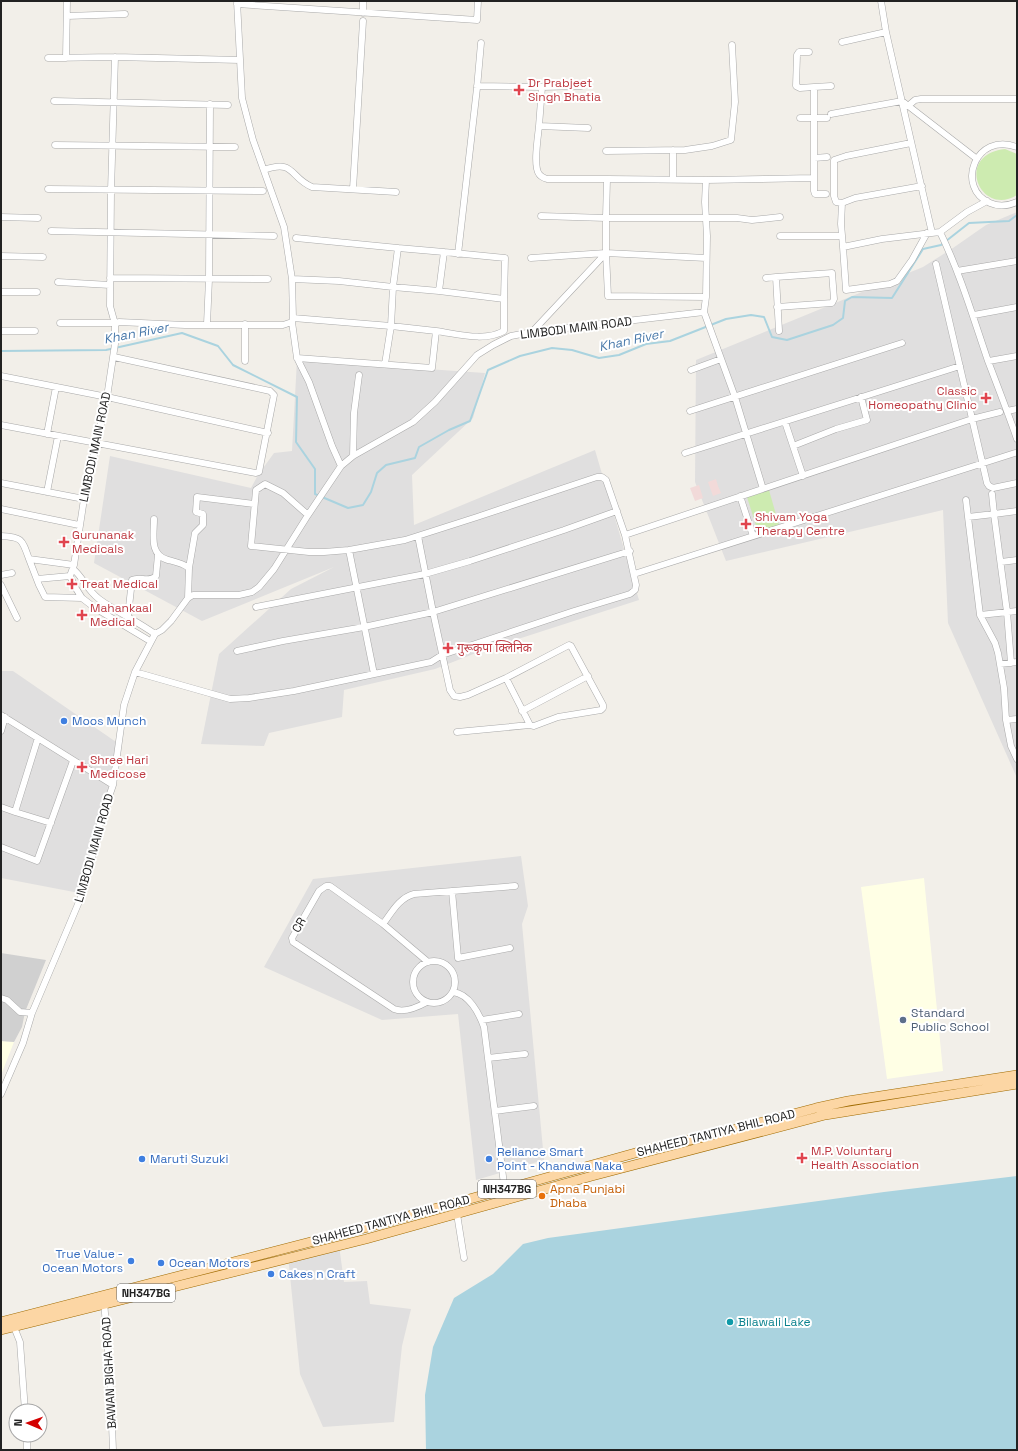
<svg xmlns="http://www.w3.org/2000/svg" width="1018" height="1451" viewBox="0 0 1018 1451" font-family="'Space Grotesk','Noto Sans Devanagari',sans-serif">
	<rect width="100%" height="100%" fill="#f2efe9"/>
	<!-- residential -->
	<path fill="#e0dfdf" d="M1017 212V778L948 623 943 510 726 561 695 482 696 360 923 267 953 248 986 225Z
		M297 360 485 373 473 418 412 475 414 525 595 450 639 600 481 651 435 669 344 690 342 717 269 733 264 746 201 744 219 654 291 589 334 567 202 621 94 563 110 456 251 488 258 475 274 453 292 451Z
		M1 671H13L119 744 113 785 84 890 74 892 1 878Z
		M521 856 528 906 522 924 544 1160 476 1180 458 1014 382 1020 264 967 313 879Z
		M339 1245 344 1282 367 1281 370 1304 411 1309 402 1346 394 1422 323 1427 300 1374 288 1256Z"/>
	<!-- commercial -->
	<path fill="#f2dad9" d="M716 479 718 486 721 493 713 496 708 482Z
		M699 485 703 498 695 501 690 488Z"/>
	<!-- education -->
	<path fill="#ffffe5" d="M924 878 943 1071 887 1079 861 887Z
		M1 1041 14 1042 1 1075Z"/>
	<!-- religious -->
	<path fill="#d0d0d0" d="M1 953 46 960 25 1012 22 1027 14 1042 1 1041Z"/>
	<!-- grass -->
	<path fill="#cdebb0" d="M1005 149 1017 154V195C981 218 953 155 1005 149Z
		M769 490 779 525 758 532 747 497Z"/>
	<!-- water -->
	<path fill="#aad3df" d="M1017 1176V1450H426L425 1395 433 1347 454 1298 493 1274 523 1244 548 1238 884 1192Z"/>
	<g fill="none" stroke-linecap="round" stroke-linejoin="round">
		<!-- stream -->
		<path stroke="#aad3df" stroke-width="2" d="M1 351 106 350 182 333 218 346 233 365 297 397 296 442 315 469V494L348 508 363 505 371 492 377 473 386 465 415 458 419 447 449 430 470 421 488 370 520 356 552 348 572 350 599 358 619 355 646 344 670 341 726 319 751 315 764 317 772 337 787 340 833 325 843 318 845 301 852 297 892 298 923 249 941 245 969 223 1009 221 1017 215"/>
		<defs>
			<path id="street" d="M237 1 242 98 253 140 284 227 292 279 293 318 292 322 297 358 309 382 332 446 341 466
				M881 1 886 32
				M237 4 477 20 478 1
				M363 13V1
				M67 16 125 14
				M842 42 886 32 932 233
				M809 52H799L797 55 796 86 800 88 814 87
				M115 57 111 191 110 306 115 324V344L107 397 84 499 74 565 70 576 75 587 82 598 95 608 150 641
				M48 58 115 57 240 60
				M66 58 67 1
				M477 86 542 87 539 126
				M542 87 581 86
				M54 101 228 105
				M908 106 915 100 921 99H1017
				M831 114 902 101 977 159
				M800 118H827
				M588 128 539 126C538 137 533 166 539 174 541 177 544 178 547 179H607
				M911 143 846 156 834 160V196L836 202 842 203 841 224 843 247 882 239 940 232 967 212 987 201
				M55 145 235 147
				M1017 147C975 131 955 188 990 203 999 207 1008 206 1017 202
				M606 151 685 150 712 146 731 140 735 102 732 45
				M814 158 827 157
				M264 170C295 159 289 177 312 187L396 192
				M673 179V150
				M706 180 705 202 707 236 706 297 704 312 735 397 763 489
				M48 189 263 191
				M353 189 363 21
				M826 194H815L814 191V87L831 86
				M842 203 855 198 922 186
				M541 216 606 218 607 179 706 180 813 178
				M1 217 38 218
				M51 231 274 236
				M940 232C960 273 973 317 988 361 998 387 1008 413 1017 439
				M780 236H842
				M296 238 398 248 393 287 439 291 444 252 398 248
				M843 247 846 290 890 284 897 281 912 260 927 233
				M444 252 505 258 504 299
				M458 254 477 88 481 43
				M1 256 43 257
				M531 258 606 253 706 258
				M936 264 987 483 989 486 993 488 1017 483
				M957 271 1017 261
				M110 278 268 279
				M766 278 776 277
				M292 279 339 281 393 287 391 326 436 331 432 368 297 358
				M58 282 110 285
				M1 292H37
				M706 297 608 296 606 253V218H737L752 220 780 217
				M777 307 832 303 834 299 832 273 776 277 779 331
				M974 315 1017 307
				M293 318 391 326 385 364
				M60 323H114
				M115 324 119 322 185 325H283L292 322
				M207 324 209 279 210 104
				M1 331H35
				M436 331C458 334 484 342 504 331V299L439 291
				M532 332 606 253
				M245 361V324
				M989 361 1017 356
				M691 370 721 359
				M1 376 107 397 268 433
				M690 411 902 343
				M1007 411 1017 409
				M785 422 803 476
				M1 425 256 473 259 472 274 395 270 391 114 357
				M47 434 56 387
				M793 446 836 429 867 420 861 397
				M685 453 960 366
				M353 456 354 413 359 375
				M1 483 84 499
				M47 492 58 436
				M992 494 994 514 1017 511
				M740 496 753 536
				M966 500 968 517
				M1 509 79 525
				M154 519C154 535 149 555 168 560 176 562 182 563 189 568
				M625 535 972 419 1000 412
				M1 536C22 537 22 539 29 559L74 565
				M418 536 433 612 450 690 454 696 460 697 468 695 506 678 569 645 571 646 603 705V708L601 710 558 717 534 726 530 725 506 678
				M349 550 374 674
				M29 559 39 585 45 597 82 598
				M1001 562 1017 560
				M73 569C83 577 86 589 99 599 115 611 137 621 155 634
				M634 574 1015 453
				M1 575 12 573
				M37 579 70 576
				M1 585 17 618
				M188 598 189 568 195 533 203 525V514L196 512 197 497 254 504
				M256 607 425 574 470 561 564 530 617 511
				M980 615 1017 611
				M128 616 132 580C140 576 149 583 156 576L158 555
				M237 651 283 641 364 627 433 612 630 551
				M1011 663 1007 612 994 514 968 517 980 615 995 643 998 653 1004 688 1006 720 1011 746 1017 759
				M1000 664 1017 662
				M135 672 230 699 249 698 294 691 431 662 442 655 574 611 630 594 635 590 636 585 625 535 606 480 602 477H597L477 517 405 540 349 550 324 552H309L251 546 256 490 265 484 283 493 308 515
				M522 711 588 676
				M1 715 113 785
				M1006 720 1017 719
				M1 731 5 717
				M457 732 530 725
				M38 738 15 812 51 823
				M1 807 15 812
				M1 847 37 861 73 761
				M452 891 458 958
				M383 924C392 912 399 898 414 894L515 886
				M458 958 510 948
				M413 982a21 21 0 1 1 42 0a21 21 0 1 1-42 0Z
				M453 992C469 994 479 1013 484 1027L506 1200
				M1 998 7 1000 20 1012 32 1013
				M427 1002C418 1007 404 1013 394 1009L293 942 292 938 319 891 326 886H330L383 924 428 962
				M482 1020 519 1014
				M488 1058 525 1054
				M1 1094 23 1043 32 1013 84 890 101 820 113 785 124 705 135 672 155 634 162 630 171 621 188 598 193 595H239L252 592 259 587 274 569 308 515 341 466 353 456 413 422 435 402 477 355 493 345 511 336 532 332 704 312
				M495 1111 534 1106
				M457 1214 464 1258
				M104 1301 110 1375 113 1450
				M14 1327 20 1342 25 1411
				M27 1450V1435"/>
			<path id="primary" d="M1 1322 376 1225 646 1150 729 1131 816 1108 848 1101 1017 1075
				M1 1330 366 1239 592 1176 825 1115 1017 1084"/>
		</defs>
		<!-- street casing -->
		<use href="#street" stroke="#a9a9a9" stroke-width="7"/>
		<!-- primary casing -->
		<use href="#primary" stroke="#a06b00" stroke-width="10"/>
		<!-- street -->
		<use href="#street" stroke="#fff" stroke-width="6"/>
		<!-- primary -->
		<use href="#primary" stroke="#fcd6a4" stroke-width="9"/>
	</g>
	<!-- markers -->
	<g fill="#e0444e" stroke="#fff" stroke-width="1.5">
		<path d="M517 84h4v4h4v4h-4v4h-4v-4h-4v-4h4z"/>
		<path d="M984 392h4v4h4v4h-4v4h-4v-4h-4v-4h4z"/>
		<path d="M744 518h4v4h4v4h-4v4h-4v-4h-4v-4h4z"/>
		<path d="M62 536h4v4h4v4h-4v4h-4v-4h-4v-4h4z"/>
		<path d="M70 578h4v4h4v4h-4v4h-4v-4h-4v-4h4z"/>
		<path d="M80 609h4v4h4v4h-4v4h-4v-4h-4v-4h4z"/>
		<path d="M446 642h4v4h4v4h-4v4h-4v-4h-4v-4h4z"/>
		<path d="M80 761h4v4h4v4h-4v4h-4v-4h-4v-4h4z"/>
		<path d="M800 1152h4v4h4v4h-4v4h-4v-4h-4v-4h4z"/>
	</g>
	<g fill="#3f7fe0" stroke="#fff" stroke-width="1.5">
		<circle cx="64" cy="721" r="4"/>
		<circle cx="142" cy="1159" r="4"/>
		<circle cx="489" cy="1159" r="4"/>
		<circle cx="131" cy="1261" r="4"/>
		<circle cx="161" cy="1263" r="4"/>
		<circle cx="271" cy="1274" r="4"/>
	</g>
	<circle fill="#5c6f8a" stroke="#fff" stroke-width="1.5" cx="903" cy="1020" r="4"/>
	<circle fill="#e8710a" stroke="#fff" stroke-width="1.5" cx="542" cy="1196" r="4"/>
	<circle fill="#0f9aa8" stroke="#fff" stroke-width="1.5" cx="730" cy="1322" r="4"/>
	<g text-anchor="middle" dominant-baseline="central" stroke-width="4" stroke-linejoin="round" paint-order="stroke">
		<!-- shield labels -->
		<g fill="#fff" stroke="#646464" stroke-width="1">
			<rect x="478" y="1180" width="58" height="18" rx="3"/>
			<rect x="117" y="1284" width="58" height="18" rx="3"/>
		</g>
		<g font-size="11" font-weight="bold" fill="#222">
			<text x="507" y="1189">NH347BG</text>
			<text x="146" y="1293">NH347BG</text>
		</g>
		<!-- health labels -->
		<g font-size="12" fill="#be3a42" stroke="#fff" text-anchor="start">
			<text x="528" y="83">Dr Prabjeet<tspan x="528" dy="14">Singh Bhatia</tspan></text>
			<text x="977" y="391" text-anchor="end">Classic<tspan x="977" dy="14">Homeopathy Clinic</tspan></text>
			<text x="755" y="517">Shivam Yoga<tspan x="755" dy="14">Therapy Centre</tspan></text>
			<text x="72" y="535">Gurunanak<tspan x="72" dy="14">Medicals</tspan></text>
			<text x="80" y="584">Treat Medical</text>
			<text x="90" y="608">Mahankaal<tspan x="90" dy="14">Medical</tspan></text>
			<text x="457" y="648">गुरूकृपा क्लिनिक</text>
			<text x="90" y="760">Shree Hari<tspan x="90" dy="14">Medicose</tspan></text>
			<text x="811" y="1151">M.P. Voluntary<tspan x="811" dy="14">Health Association</tspan></text>
		</g>
		<!-- street labels -->
		<g font-size="12" fill="#222" stroke="#fff">
			<text transform="translate(576 328) rotate(-7)">LIMBODI MAIN ROAD</text>
			<text transform="translate(95 447) rotate(-78)">LIMBODI MAIN ROAD</text>
			<text transform="translate(94 848) rotate(-74)">LIMBODI MAIN ROAD</text>
			<text transform="translate(299 925) rotate(-61)">CR</text>
			<text transform="translate(716 1133) rotate(-14)">SHAHEED TANTIYA BHIL ROAD</text>
			<text transform="translate(391 1220) rotate(-15)">SHAHEED TANTIYA BHIL ROAD</text>
			<text transform="translate(109 1373) rotate(-93)">BAWAN BIGHA ROAD</text>
		</g>
		<!-- shop labels -->
		<g font-size="12" fill="#366cbe" stroke="#fff" text-anchor="start">
			<text x="72" y="721">Moos Munch</text>
			<text x="497" y="1152">Reliance Smart<tspan x="497" dy="14">Point - Khandwa Naka</tspan></text>
			<text x="150" y="1159">Maruti Suzuki</text>
			<text x="123" y="1254" text-anchor="end">True Value -<tspan x="123" dy="14">Ocean Motors</tspan></text>
			<text x="169" y="1263">Ocean Motors</text>
			<text x="279" y="1274">Cakes n Craft</text>
		</g>
		<!-- service labels -->
		<g font-size="12" fill="#4e5e75" stroke="#fff" text-anchor="start">
			<text x="911" y="1013">Standard<tspan x="911" dy="14">Public School</tspan></text>
		</g>
		<!-- food labels -->
		<g font-size="12" fill="#c56008" stroke="#fff" text-anchor="start">
			<text x="550" y="1189">Apna Punjabi<tspan x="550" dy="14">Dhaba</tspan></text>
		</g>
		<!-- culture labels -->
		<g font-size="12" fill="#0d838f" stroke="#fff" text-anchor="start">
			<text x="738" y="1322">Bilawali Lake</text>
		</g>
		<!-- water labels -->
		<g font-size="13" font-style="italic" fill="#4a7aab" stroke="#fff">
			<text transform="translate(136 333) rotate(-11)">Khan River</text>
			<text transform="translate(631 340) rotate(-12)">Khan River</text>
		</g>
	</g>
	<!-- border -->
	<rect width="1018" height="1451" fill="none" stroke="#222222" stroke-width="4"/>
	<!-- north arrow -->
	<g transform="translate(28 1423) rotate(272)"><circle r="19" fill="#ffffff" stroke="#a7a7a7"/>
	<path d="M0-3L7 15L0 10L-7 15Z" fill="#d40000"/>
	<text y="-6" font-size="11" font-weight="bold" text-anchor="middle" fill="#222222">N</text>
	</g>
</svg>
